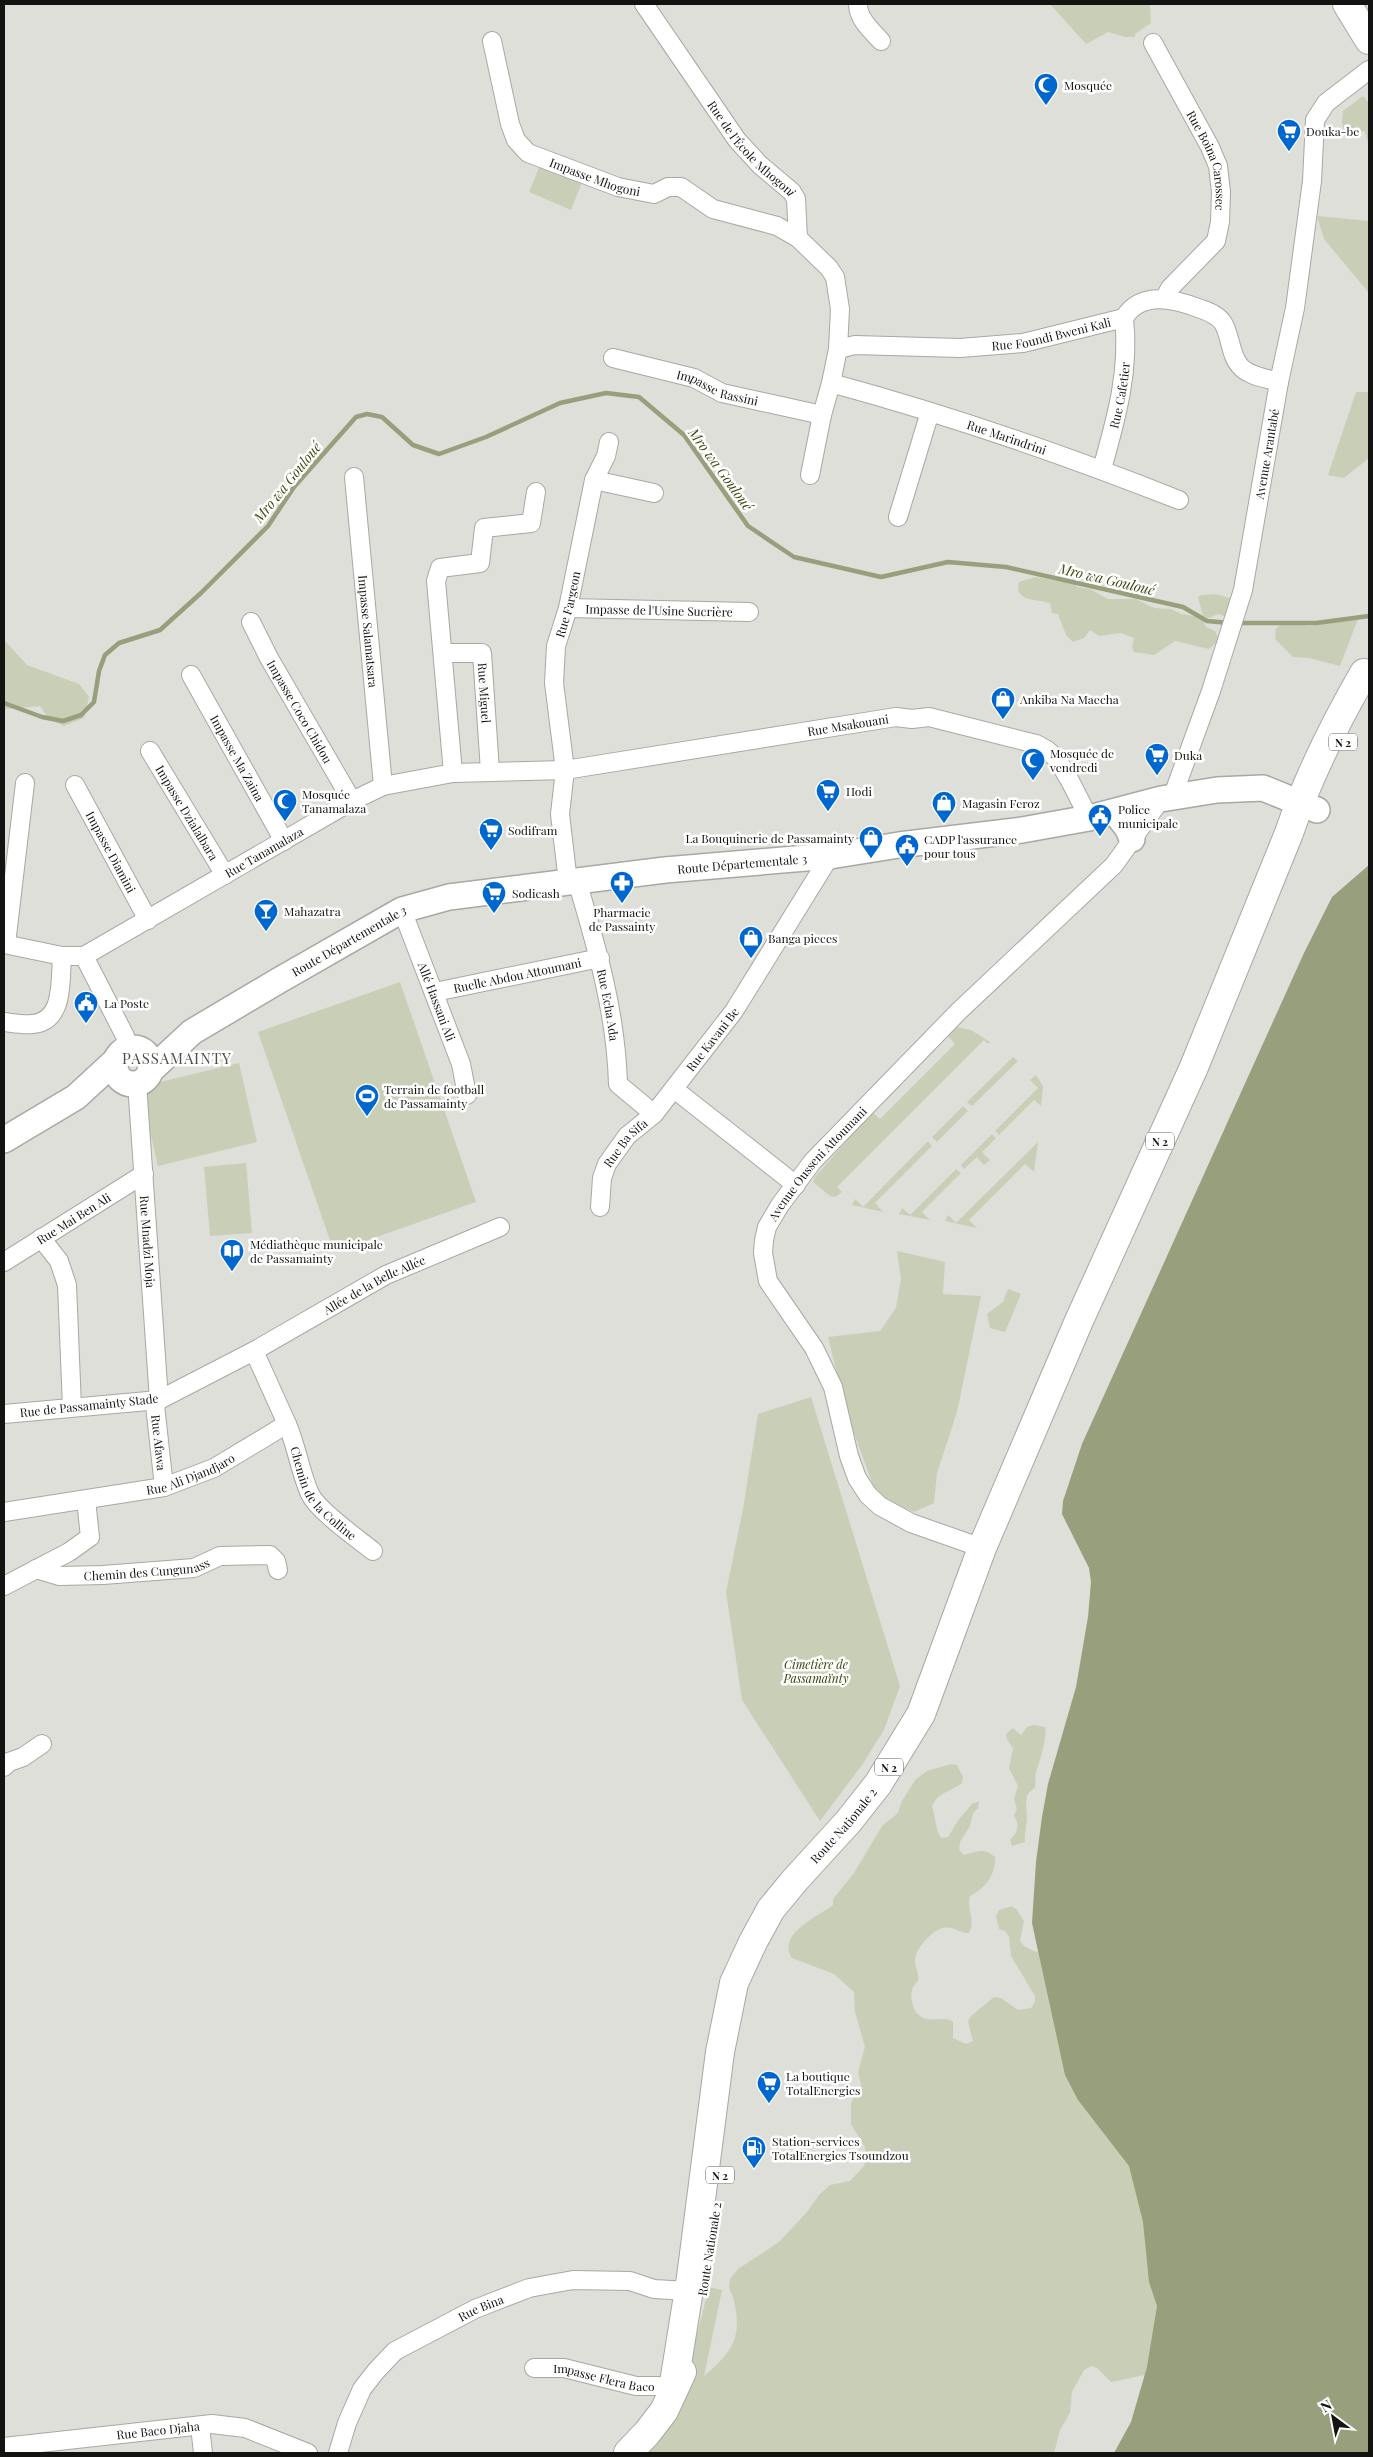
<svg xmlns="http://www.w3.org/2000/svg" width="1373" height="2457" viewBox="0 0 1373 2457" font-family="'Playfair Display',serif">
	<rect width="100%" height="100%" fill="#dddfd8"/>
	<!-- green -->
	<path fill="#c9cfb6" d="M1050 4H1150L1151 23 1135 34V37H1125L1108 32 1086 44Z
		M1363 96 1369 103V146L1365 131 1345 134 1342 123 1343 111Z
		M540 165 582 182 571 210 529 192Z
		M1317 216 1369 221V293L1324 239Z
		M1356 392H1369V458L1344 478 1328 475Z
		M1035 577 1064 582 1074 580 1077 587 1090 589 1108 599H1136L1154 608 1171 609 1181 614 1194 616 1203 621 1206 627 1215 631 1219 640 1209 649 1175 641 1154 655 1134 652 1132 647 1134 638 1121 633 1099 636 1090 630 1084 638 1073 642 1066 635 1058 614 1052 613 1050 603C1039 599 1013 602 1019 582Z
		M1216 594 1233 599 1227 617 1218 614 1209 618 1203 616 1198 597 1201 595Z
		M1355 618 1358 619 1340 666 1309 658 1293 657 1275 639 1276 628 1287 621 1308 626 1319 625 1331 620Z
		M4 640 27 665 79 684 89 697 84 718 64 726 49 719 40 706 4 709Z
		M400 982 476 1202 334 1252 258 1032Z
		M957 1027 971 1030 990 1042 988 1044 984 1040 837 1187 842 1192 835 1197 830 1196 813 1182 815 1177 872 1112 880 1119 955 1044 948 1036Z
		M1013 1057 1018 1061 972 1106 967 1102Z
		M239 1063 257 1142 158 1166 142 1097 160 1082Z
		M1036 1075 1043 1086 1041 1106 1034 1100 999 1135 995 1131 1038 1088 1030 1080Z
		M963 1106 968 1111 937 1142 932 1137Z
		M992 1134 996 1138 982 1152 990 1160 984 1165 977 1157 964 1169 961 1165Z
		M928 1141 932 1146 875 1203 883 1212 852 1205 855 1199 863 1207Z
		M1038 1142 1034 1172 1025 1164 969 1220 977 1228 945 1221 948 1215 956 1223Z
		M246 1163 252 1233 210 1236 204 1167Z
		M956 1169 961 1173 922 1212 930 1220 899 1214 902 1208 910 1215Z
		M897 1251 945 1262 943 1294 981 1296 957 1412 937 1473 934 1503 914 1512 886 1500 873 1485 847 1414 828 1337 880 1331 896 1308 901 1279Z
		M1008 1289 1021 1294 1005 1332 990 1328 987 1314 1003 1302Z
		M811 1397 900 1686 884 1730 862 1765 820 1821 742 1700 726 1592 743 1509 758 1414Z
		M1034 1725 1045 1727C1048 1735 1039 1764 1036 1772 1035 1776 1036 1783 1035 1788 1022 1795 1027 1805 1027 1817 1027 1825 1024 1833 1025 1842L1012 1846 1010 1840C1018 1832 1020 1825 1014 1816L1017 1809 1014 1799 1018 1786 1009 1768 1013 1748 1007 1740 1006 1734 1013 1728 1021 1735 1027 1727Z
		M951 1764 957 1765 963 1777 962 1783C951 1792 937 1792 932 1807 936 1817 935 1830 941 1838L948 1837 959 1819 973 1803 979 1802 978 1808 973 1813 970 1826 960 1842 959 1850 964 1855C977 1852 983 1847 995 1857 996 1874 986 1888 970 1896 966 1908 976 1920 969 1933 958 1933 951 1924 940 1929 930 1933 914 1950 915 1962 915 1968 920 1974 918 1981 917 1982 914 1986 913 1987 909 1996 912 2010 920 2016 929 2024 943 2015 953 2022V2038L966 2044 973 2041 968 2022 971 2016 994 1997 1001 1998 1018 2010 1031 2008 1035 2002V1996L1011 1956 1009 1936 1005 1931 999 1929 996 1916 999 1910 1012 1906 1017 1910 1024 1921 1020 1941 1024 1946 1036 1952 1044 1949 1253 2001 1145 2375 1111 2382 1097 2368 1091 2366 1084 2370 1072 2392 1070 2413 1060 2430 1054 2453H642L684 2385 709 2287 722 2290 704 2376C731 2353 743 2338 734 2301 733 2296 730 2291 729 2286L730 2279 738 2269 779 2242 807 2212 819 2195 830 2185 850 2181 864 2166 866 2160 865 2147 851 2124V2103L861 2085 858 2072 865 2047 855 2012 854 1992 834 1974 792 1958C776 1934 819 1916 833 1905V1899L854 1873 882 1826 898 1813 902 1801 916 1779 927 1771Z"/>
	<!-- water -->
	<path fill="#979f7c" d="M1369 865V2453H1114L1131 2422 1147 2367 1157 2306 1149 2282 1143 2222 1129 2166 1078 2100 1065 2075 1032 1923 1036 1862 1042 1817 1048 1784 1076 1687 1088 1617 1091 1582 1089 1568 1062 1514 1063 1501 1082 1444 1304 953 1332 897Z"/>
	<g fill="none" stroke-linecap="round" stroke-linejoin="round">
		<!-- stream -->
		<path stroke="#979f7c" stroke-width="4.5" d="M1237 623H1316L1369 616
			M4 703 42 717 63 721 81 715 94 702 99 671 105 655 119 643 160 630 201 593 268 526 294 487 356 417 367 414 382 417 413 445 439 454 486 437 560 403 606 393 639 397 684 435 748 526 794 557 881 577 948 562 1006 567 1183 607 1207 621 1229 623"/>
		<defs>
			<g id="street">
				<path id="s1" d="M644 4 737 140 760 165 792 192 796 199 798 238"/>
				<path d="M858 4C858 19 871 30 881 41"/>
				<path id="s2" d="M492 41 510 124 516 140 528 153 618 187 654 194 668 187H681L713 209 777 226 798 238 829 268 835 277 840 309 838 349 831 383 822 415 810 475"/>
				<path id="s3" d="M1153 43 1210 147 1218 166 1221 192 1220 222 1216 241 1170 288 1164 299"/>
				<path id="s4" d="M838 349 855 345 960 348 1023 343 1124 318C1141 290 1175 299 1201 309 1209 312 1218 315 1223 323 1231 336 1230 355 1240 366 1248 376 1266 378 1279 382"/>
				<path id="s5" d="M613 358 694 378 722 393 822 415"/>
				<path id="s6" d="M831 383C949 415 1065 455 1179 500"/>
				<path id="s7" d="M1102 469C1116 419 1130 371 1124 318"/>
				<path id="s8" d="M354 477 383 786"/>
				<path d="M594 480 654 493"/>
				<path d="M898 517 930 412"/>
				<path id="s9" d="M568 608 749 612"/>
				<path id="s10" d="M251 622 269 658 352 801"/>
				<path id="s11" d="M443 653H482L490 771"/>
				<path id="s12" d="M191 675 284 841"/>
				<path id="s13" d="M150 751 225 875"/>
				<path d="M453 773 436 581 440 568 480 563 484 528 531 523 536 492"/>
				<path id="s14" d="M75 785 148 920"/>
				<path id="s15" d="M1172 798 1211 691 1243 590 1279 382 1295 308 1312 181 1315 120 1326 103 1369 70"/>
				<path id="s16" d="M577 881C597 948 616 1013 618 1084L654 1114"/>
				<path id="s17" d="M568 882 560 814 565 770 554 683 556 646 568 608 594 480 606 456 609 442"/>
				<path id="s18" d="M402 910 461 1064 467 1095"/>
				<path id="s19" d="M4 944 62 956H84L352 801 383 786 453 773 565 770 896 717 912 719 929 717 1036 744 1047 750 1057 759 1069 779 1089 818"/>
				<path d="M6 944 25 783"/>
				<path d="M84 956 125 1036 128 1048"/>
				<path id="s20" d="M435 992 600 958"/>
				<path d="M4 1022C13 1023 23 1025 32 1024 65 1022 60 979 62 956"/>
				<path id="s21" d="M137 1083 159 1400 155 1405 164 1487"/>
				<path d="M674 1089 796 1185"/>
				<path id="s22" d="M600 1207 602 1178 607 1164 627 1136 654 1114 734 1011 830 856"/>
				<path d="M41 1238 59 1261 67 1285 72 1407"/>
				<path id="s23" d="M4 1262 144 1174"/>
				<path id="s24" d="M4 1414 159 1400 254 1351 386 1275 500 1227"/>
				<path id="s25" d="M287 1424C297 1447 300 1472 310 1494 318 1511 357 1538 373 1551"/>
				<path id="s26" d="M4 1512 164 1487 214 1468 287 1424 254 1351"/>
				<path id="s27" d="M982 1548 911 1523 880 1506 868 1495 857 1478 849 1456 833 1387 814 1348 768 1281 763 1253 764 1240 767 1227 780 1205 813 1161 959 1011 1114 865 1161 799"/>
				<path id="s28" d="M36 1569 59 1576 103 1575 194 1568 220 1556 270 1555 276 1561 278 1570"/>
				<path d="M4 1586 69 1552 90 1537 86 1500"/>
				<path d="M4 1767 9 1762 23 1757 42 1744"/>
				<path id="s29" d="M534 2368H564L636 2386H658L673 2390"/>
				<path d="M200 2426 203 2453"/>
				<path id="s30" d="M4 2447 212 2424 245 2428 308 2453"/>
				<path id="s31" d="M338 2453 347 2423 362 2389 376 2371 395 2351 475 2309 529 2288 573 2280 630 2281 654 2289 689 2291"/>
			</g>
			<g id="secondary">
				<path d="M1115 812 1128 829 1132 839"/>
				<circle cx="133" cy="1066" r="18"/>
				<path id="s32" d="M150 1071 192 1032 278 981 402 910 449 897 665 870 830 856 899 845 1022 830 1089 818 1161 799 1217 790 1263 788 1317 810"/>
				<path d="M4 1140 76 1097 115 1061"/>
			</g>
			<g id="primary">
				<path d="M1347 4 1369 40"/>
				<path id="s33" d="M673 2389 691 2277 720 2052 734 1983 753 1942 771 1909 795 1880 848 1822 878 1784 921 1714 982 1548 1078 1323 1194 1067 1289 833C1308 777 1334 725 1364 673"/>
				<path d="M628 2453 647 2433 664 2411 682 2372"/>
			</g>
		</defs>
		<!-- street casing -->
		<use href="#street" stroke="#a7a9a2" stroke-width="20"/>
		<!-- secondary casing -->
		<use href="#secondary" stroke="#a7a9a2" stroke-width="28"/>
		<!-- primary casing -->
		<use href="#primary" stroke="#a7a9a2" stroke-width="30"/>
		<!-- street -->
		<use href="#street" stroke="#fff" stroke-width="18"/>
		<!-- secondary -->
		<use href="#secondary" stroke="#fff" stroke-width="25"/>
		<!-- primary -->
		<use href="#primary" stroke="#fff" stroke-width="28"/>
	</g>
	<!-- icons -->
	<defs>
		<symbol id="mosque-pin" viewBox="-11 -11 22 30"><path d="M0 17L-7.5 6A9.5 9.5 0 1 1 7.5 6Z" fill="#0067cf" stroke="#fff"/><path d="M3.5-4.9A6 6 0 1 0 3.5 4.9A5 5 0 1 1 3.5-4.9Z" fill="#fff"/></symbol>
		<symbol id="supermarket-pin" viewBox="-11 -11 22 30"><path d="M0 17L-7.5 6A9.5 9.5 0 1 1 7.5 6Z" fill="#0067cf" stroke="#fff"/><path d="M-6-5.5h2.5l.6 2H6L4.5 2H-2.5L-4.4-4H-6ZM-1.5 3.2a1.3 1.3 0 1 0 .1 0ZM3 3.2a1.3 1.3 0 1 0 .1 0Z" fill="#fff"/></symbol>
		<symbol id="shop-pin" viewBox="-11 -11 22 30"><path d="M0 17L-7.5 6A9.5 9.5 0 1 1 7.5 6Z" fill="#0067cf" stroke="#fff"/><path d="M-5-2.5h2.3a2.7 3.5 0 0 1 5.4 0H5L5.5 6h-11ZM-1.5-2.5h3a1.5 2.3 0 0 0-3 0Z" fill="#fff"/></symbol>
		<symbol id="civic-pin" viewBox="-11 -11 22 30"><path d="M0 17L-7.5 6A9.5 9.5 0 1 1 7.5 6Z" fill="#0067cf" stroke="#fff"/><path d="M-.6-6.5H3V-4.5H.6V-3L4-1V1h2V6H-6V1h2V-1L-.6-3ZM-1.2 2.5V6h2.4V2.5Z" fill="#fff"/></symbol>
		<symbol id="pharmacy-pin" viewBox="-11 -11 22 30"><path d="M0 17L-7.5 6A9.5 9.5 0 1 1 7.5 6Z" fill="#0067cf" stroke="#fff"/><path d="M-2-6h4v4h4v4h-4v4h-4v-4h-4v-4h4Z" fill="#fff"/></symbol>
		<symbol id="bar-pin" viewBox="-11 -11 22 30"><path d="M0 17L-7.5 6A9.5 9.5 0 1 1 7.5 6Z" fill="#0067cf" stroke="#fff"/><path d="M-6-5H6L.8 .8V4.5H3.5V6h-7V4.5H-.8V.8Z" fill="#fff"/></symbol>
		<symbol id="stadium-pin" viewBox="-11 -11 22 30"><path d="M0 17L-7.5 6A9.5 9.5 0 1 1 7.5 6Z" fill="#0067cf" stroke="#fff"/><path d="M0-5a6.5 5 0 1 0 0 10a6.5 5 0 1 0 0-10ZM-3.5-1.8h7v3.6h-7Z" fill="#fff"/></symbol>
		<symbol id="library-pin" viewBox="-11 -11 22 30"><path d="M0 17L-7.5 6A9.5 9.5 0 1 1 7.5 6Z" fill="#0067cf" stroke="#fff"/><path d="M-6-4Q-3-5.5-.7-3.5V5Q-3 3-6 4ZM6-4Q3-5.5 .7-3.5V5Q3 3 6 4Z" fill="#fff"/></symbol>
		<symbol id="fuel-pin" viewBox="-11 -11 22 30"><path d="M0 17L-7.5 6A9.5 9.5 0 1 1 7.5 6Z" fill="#0067cf" stroke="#fff"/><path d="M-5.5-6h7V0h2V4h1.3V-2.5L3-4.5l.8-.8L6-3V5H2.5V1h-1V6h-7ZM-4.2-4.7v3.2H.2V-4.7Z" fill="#fff"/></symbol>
	</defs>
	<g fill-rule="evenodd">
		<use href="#mosque-pin" x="1032" y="71" width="28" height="38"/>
		<use href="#supermarket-pin" x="1275" y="117" width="28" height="38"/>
		<use href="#shop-pin" x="989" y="685" width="28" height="38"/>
		<use href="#supermarket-pin" x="1143" y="741" width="28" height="38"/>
		<use href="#mosque-pin" x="1019" y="746" width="28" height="38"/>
		<use href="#supermarket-pin" x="814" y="777" width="28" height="38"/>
		<use href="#mosque-pin" x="271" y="787" width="28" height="38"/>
		<use href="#shop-pin" x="930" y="789" width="28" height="38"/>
		<use href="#civic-pin" x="1086" y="802" width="28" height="38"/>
		<use href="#supermarket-pin" x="477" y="816" width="28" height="38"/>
		<use href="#shop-pin" x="857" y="824" width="28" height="38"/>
		<use href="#civic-pin" x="893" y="832" width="28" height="38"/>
		<use href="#pharmacy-pin" x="608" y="869" width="28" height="38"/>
		<use href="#supermarket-pin" x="480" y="879" width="28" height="38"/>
		<use href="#bar-pin" x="252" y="897" width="28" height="38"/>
		<use href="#shop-pin" x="737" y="924" width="28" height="38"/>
		<use href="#civic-pin" x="72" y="989" width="28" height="38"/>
		<use href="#stadium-pin" x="353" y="1082" width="28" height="38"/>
		<use href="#library-pin" x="218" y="1237" width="28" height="38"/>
		<use href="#supermarket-pin" x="755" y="2069" width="28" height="38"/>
		<use href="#fuel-pin" x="740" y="2134" width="28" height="38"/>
	</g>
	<g text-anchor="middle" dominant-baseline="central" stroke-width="5" stroke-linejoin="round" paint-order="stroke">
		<!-- shield labels -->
		<g fill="#fff" stroke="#5a5a58" stroke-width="1">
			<rect x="1329" y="733.5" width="28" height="17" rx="4"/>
			<rect x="1146" y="1132.5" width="28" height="17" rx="4"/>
			<rect x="875" y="1758.5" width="28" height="17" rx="4"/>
			<rect x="706" y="2166.5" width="28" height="17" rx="4"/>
		</g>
		<g font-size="11" font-weight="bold" fill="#131311">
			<text x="1343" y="742">N 2</text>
			<text x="1160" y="1141">N 2</text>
			<text x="889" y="1767">N 2</text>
			<text x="720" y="2175">N 2</text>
		</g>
		<!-- poi labels -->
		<g font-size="12" fill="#131311" stroke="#fff" text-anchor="start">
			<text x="1064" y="85">Mosquée</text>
			<text x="1306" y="131">Douka-be</text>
			<text x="1020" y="699">Ankiba Na Maecha</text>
			<text x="1050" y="753">Mosquée de<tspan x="1050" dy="14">vendredi</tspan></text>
			<text x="1174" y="755">Duka</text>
			<text x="846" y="791">Hodi</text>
			<text x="302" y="794">Mosquée<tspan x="302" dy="14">Tanamalaza</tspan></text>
			<text x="962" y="803">Magasin Feroz</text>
			<text x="1118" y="809">Police<tspan x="1118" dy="14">municipale</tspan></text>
			<text x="508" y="830">Sodifram</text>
			<text x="854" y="838" text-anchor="end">La Bouquinerie de Passamainty</text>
			<text x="924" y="839">CADP l'assurance<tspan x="924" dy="14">pour tous</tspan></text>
			<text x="512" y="893">Sodicash</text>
			<text x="284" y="911">Mahazatra</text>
			<text x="622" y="912" text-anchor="middle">Pharmacie<tspan x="622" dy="14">de Passainty</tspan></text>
			<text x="768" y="938">Banga pieces</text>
			<text x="104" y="1003">La Poste</text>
			<text x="384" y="1089">Terrain de football<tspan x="384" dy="14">de Passamainty</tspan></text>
			<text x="250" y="1244">Médiathèque municipale<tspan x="250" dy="14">de Passamainty</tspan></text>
			<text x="786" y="2076">La boutique<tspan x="786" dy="14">TotalEnergies</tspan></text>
			<text x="772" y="2141">Station-services<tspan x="772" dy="14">TotalEnergies Tsoundzou</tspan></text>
		</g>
		<!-- street labels -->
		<g font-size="12" fill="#131311" stroke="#fff">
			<text stroke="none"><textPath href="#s1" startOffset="181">Rue de l'École Mhogoni</textPath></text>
			<text stroke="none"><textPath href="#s3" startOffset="131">Rue Boina Carossec</textPath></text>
			<text stroke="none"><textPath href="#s2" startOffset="191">Impasse Mhogoni</textPath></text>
			<text stroke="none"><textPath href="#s4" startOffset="215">Rue Foundi Bweni Kali</textPath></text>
			<text stroke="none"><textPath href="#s5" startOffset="109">Impasse Rassini</textPath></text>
			<text stroke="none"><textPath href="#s7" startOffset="76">Rue Cafetier</textPath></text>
			<text stroke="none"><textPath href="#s6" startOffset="184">Rue Marindrini</textPath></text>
			<text stroke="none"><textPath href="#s15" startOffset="358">Avenue Arantabé</textPath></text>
			<text stroke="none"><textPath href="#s17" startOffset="281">Rue Fargeon</textPath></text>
			<text stroke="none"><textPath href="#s9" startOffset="91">Impasse de l'Usine Sucrière</textPath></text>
			<text stroke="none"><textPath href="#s8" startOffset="155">Impasse Salamatsara</textPath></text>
			<text stroke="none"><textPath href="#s11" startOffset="79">Rue Miguel</textPath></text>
			<text stroke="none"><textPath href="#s10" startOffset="102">Impasse Coco Chidou</textPath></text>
			<text stroke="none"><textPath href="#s19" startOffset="895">Rue Msakouani</textPath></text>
			<text stroke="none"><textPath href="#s12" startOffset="95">Impasse Ma Zaina</textPath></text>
			<text stroke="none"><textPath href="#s13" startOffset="72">Impasse Dzialalbara</textPath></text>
			<text stroke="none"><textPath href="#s14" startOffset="76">Impasse Diamini</textPath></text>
			<text stroke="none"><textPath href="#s19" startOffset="289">Rue Tanamalaza</textPath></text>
			<text stroke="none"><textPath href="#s32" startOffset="644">Route Départementale 3</textPath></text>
			<text stroke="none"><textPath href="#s32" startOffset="239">Route Départementale 3</textPath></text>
			<text stroke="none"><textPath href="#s20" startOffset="84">Ruelle Abdou Attoumani</textPath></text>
			<text stroke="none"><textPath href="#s18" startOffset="98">Allé Hassani Ali</textPath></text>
			<text stroke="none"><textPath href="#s16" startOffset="128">Rue Echa Ada</textPath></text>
			<text stroke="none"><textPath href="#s22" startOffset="208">Rue Kavani Be</textPath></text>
			<text stroke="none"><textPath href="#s22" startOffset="72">Rue Ba Sifa</textPath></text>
			<text stroke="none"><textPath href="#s27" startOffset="502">Avenue Ousseni Attoumani</textPath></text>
			<text stroke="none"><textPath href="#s23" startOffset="82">Rue Mai Ben Ali</textPath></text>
			<text stroke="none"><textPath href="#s21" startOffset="159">Rue Mnadzi Moja</textPath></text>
			<text stroke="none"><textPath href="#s24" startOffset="400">Allée de la Belle Allée</textPath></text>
			<text transform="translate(89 1405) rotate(-6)">Rue de Passamainty Stade</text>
			<text stroke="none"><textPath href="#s21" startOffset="362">Rue Afawa</textPath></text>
			<text stroke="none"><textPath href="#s26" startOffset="191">Rue Ali Djandjaro</textPath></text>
			<text stroke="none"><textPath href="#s25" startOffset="80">Chemin de la Colline</textPath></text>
			<text stroke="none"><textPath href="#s28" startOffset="112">Chemin des Cungunass</textPath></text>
			<text stroke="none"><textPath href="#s33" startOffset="604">Route Nationale 2</textPath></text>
			<text transform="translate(709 2249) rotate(-81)">Route Nationale 2</text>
			<text stroke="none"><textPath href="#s31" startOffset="215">Rue Bina</textPath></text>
			<text stroke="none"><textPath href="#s29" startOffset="71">Impasse Flera Baco</textPath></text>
			<text stroke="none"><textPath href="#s30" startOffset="155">Rue Baco Djaha</textPath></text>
		</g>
		<!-- park labels -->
		<g font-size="12" font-style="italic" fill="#394206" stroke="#fff">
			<text x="816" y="1664">Cimetière de<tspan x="816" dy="14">Passamaïnty</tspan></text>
		</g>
		<!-- water labels -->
		<g font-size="14" font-style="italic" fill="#3f480f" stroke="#fff">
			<text transform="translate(721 469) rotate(54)">Mro wa Gouloué</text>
			<text transform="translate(287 482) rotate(-51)">Mro wa Gouloué</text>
			<text transform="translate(1107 579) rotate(13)">Mro wa Gouloué</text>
		</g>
		<!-- quarter labels -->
		<g font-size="15" letter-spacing="1" fill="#4d4f49" stroke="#fff">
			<text x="177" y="1058">PASSAMAINTY</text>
		</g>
	</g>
	<!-- border -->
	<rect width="1373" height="2457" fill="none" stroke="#131311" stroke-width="10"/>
	<!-- north arrow -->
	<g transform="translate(1333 2417) rotate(328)" stroke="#ffffff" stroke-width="4" paint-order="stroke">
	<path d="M0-4L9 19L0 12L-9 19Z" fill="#131311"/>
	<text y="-8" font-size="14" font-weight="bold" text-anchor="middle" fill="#131311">N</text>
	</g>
</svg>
